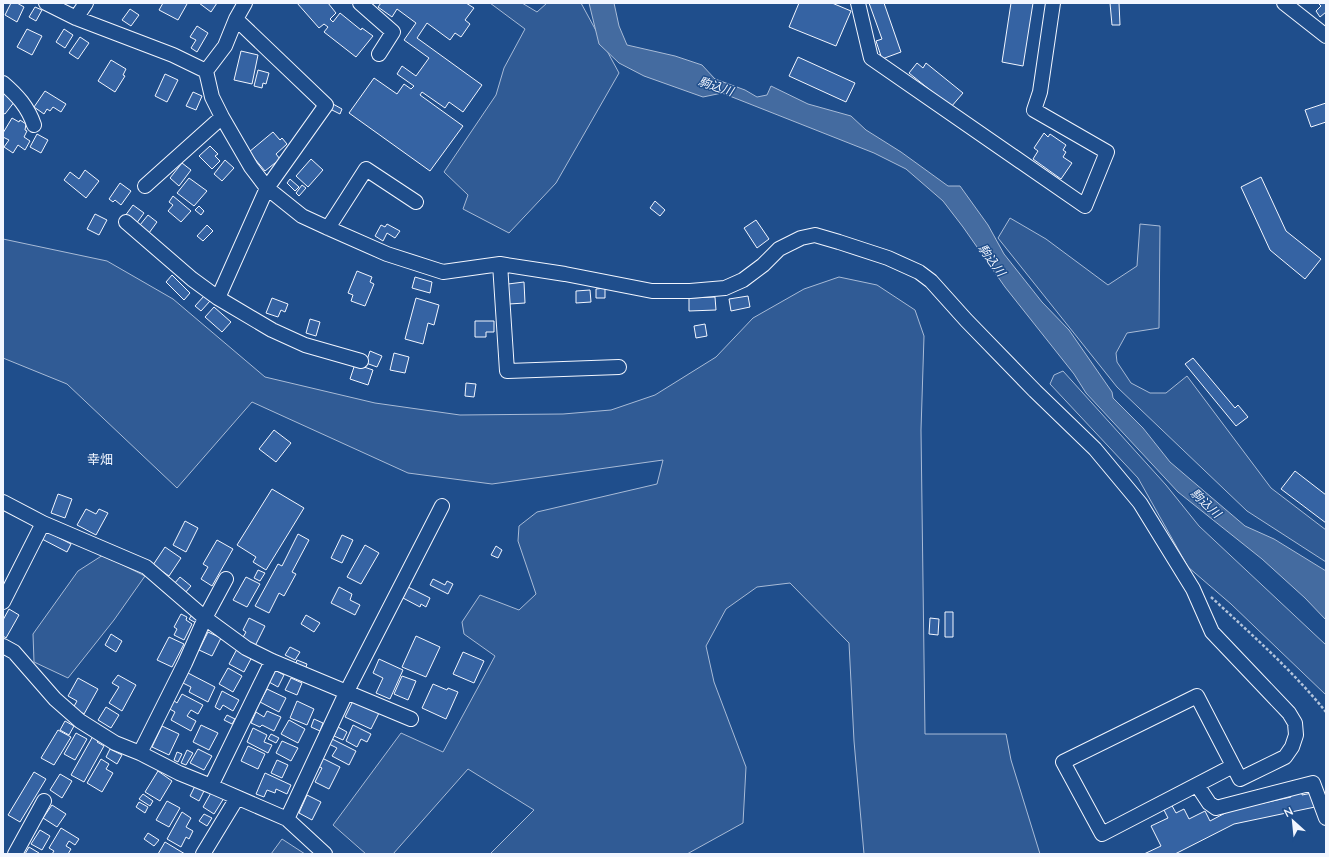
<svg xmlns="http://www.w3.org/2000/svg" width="1329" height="857" viewBox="0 0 1329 857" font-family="Lato,'Noto Sans JP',sans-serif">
	<rect width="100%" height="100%" fill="#1f4e8c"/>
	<!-- green -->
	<path fill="#305b95" stroke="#a8bbd7" d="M490 3H522L537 12 547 3H581L619 73 556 183 509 233 463 209 468 195 444 172 496 95 504 68 525 29Z
		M1010 218 1046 239 1108 285 1137 266 1140 224 1160 226 1159 328 1127 333 1116 353 1117 362 1131 383 1150 393H1166L1187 376 1271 488 1326 530V562L1247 511 1117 387 998 238Z
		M3 239 107 261 173 299 265 377 375 403 460 415 563 414 611 410 655 395 716 357 753 318 804 289 839 277 877 285 915 310 924 336 921 430 925 734H1006L1011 760 1040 854H864L854 741 849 643 790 583 757 587 726 609 706 646 714 682 746 767 743 823 687 854H490L534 810 468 769 393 854H366L333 825 401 733 443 752 495 656 464 634 462 622 480 595 519 610 536 594 518 541 519 526 537 512 657 484 663 460 492 484 408 473 252 402 177 488 67 384 3 358Z
		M1063 371 1166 485 1199 526 1326 645V695L1231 604 1188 567 1138 478 1050 384 1054 375Z
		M103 555 145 576 114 620 68 678 34 662 33 634 78 571Z
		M282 839 305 854H271Z"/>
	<!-- water -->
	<path fill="#446ba0" stroke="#a8bbd7" d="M589 3H614L619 26 627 45 675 56 702 65 715 79 745 90 757 97 767 95 771 86 808 104 851 116 866 130 901 152 948 186H960L988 225 1004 254 1042 302 1069 330 1112 392 1113 398 1143 428 1170 462 1245 526 1274 539 1326 571V620L1305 598 1262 559 1178 492 1086 393 1074 374 1005 287 963 227 943 201 906 169 874 153 722 93 703 97 644 76 619 63 599 44Z"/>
	<!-- building -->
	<path fill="#3563a3" stroke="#f2f6ff" d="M11 3H17L24 7 17 22 5 15Z
		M163 3H186L187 4 178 20 159 10Z
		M199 3H217L211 12Z
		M297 3H328L336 13 330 19 333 22 340 13 361 30 362 28 373 36 356 57 324 32 328 27 324 24 319 28Z
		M381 3H466L474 8 465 20 470 24 461 37 455 33 450 40 427 23 417 38 482 85 463 112 449 102 445 108 422 92 420 95 463 126 430 171 349 113 374 78 397 94 404 84 411 89 414 86 397 74 402 66 416 76 429 58 404 40 416 23 397 9 392 17 378 7Z
		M799 3H832L851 11 836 46 789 27Z
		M869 3H884L901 52 882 59 876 41 882 39Z
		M1011 3H1033L1023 66 1002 62Z
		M1110 3H1119L1120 25H1112Z
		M1318 3H1326V12L1320 17 1316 11 1321 6Z
		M35 7 42 10 36 21 29 17Z
		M130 9 139 15 131 26 122 20Z
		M197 26 208 33 197 52 191 48 196 40 190 37Z
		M27 29 42 36 32 55 17 47Z
		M64 29 73 35 65 48 56 42Z
		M80 37 89 43 78 59 69 53Z
		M241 51 258 55 252 84 234 80Z
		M798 57 855 83 846 102 789 76Z
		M111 60 126 69 123 75 125 76 115 92 98 81Z
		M917 63 923 68 926 63 963 93 951 107 909 73Z
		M258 70 269 73 266 84 263 83 262 88 254 86Z
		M165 74 178 80 167 102 155 96Z
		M45 91 66 104 61 112 53 107 50 111 47 109 44 114 34 107Z
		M193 92 202 96 196 110 186 106Z
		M5 93 15 101 5 114 3 113V96Z
		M1326 103V122L1311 127 1305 110Z
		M333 104 342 109 340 114 330 109Z
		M12 118 19 122 20 120 26 124 25 130 27 131 24 137 30 141 25 150 18 145 13 153 4 147 9 140 3 137V133Z
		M273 132 280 140 282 138 287 144 276 154 280 159 265 171 249 152Z
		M1044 133 1048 137 1050 134 1066 145 1063 150 1066 152 1063 157 1072 163 1061 179 1033 159 1038 151 1034 148Z
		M37 134 48 140 41 153 30 147Z
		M210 146 218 154 215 156 220 161 212 169 199 156Z
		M311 159 323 170 308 187 296 176Z
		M225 160 234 168 222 181 214 174Z
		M182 163 191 170 179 186 170 178Z
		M85 170 99 181 86 198 64 180 70 172 79 179Z
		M1261 177 1286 231 1321 259 1305 279 1270 250 1241 187Z
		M189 178 207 191 194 206 177 193Z
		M290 179 299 187 295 191 287 183Z
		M120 183 131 191 121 205 115 200 113 202 109 199Z
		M302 185 306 188 299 196 296 193Z
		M173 196 191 211 181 222 168 211 173 205 169 202Z
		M655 201 665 210 660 216 650 208Z
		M133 205 144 213 136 224 125 216Z
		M199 206 204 211 201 215 195 210Z
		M95 214 107 220 99 235 87 229Z
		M148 215 157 222 149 233 140 225Z
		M756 220 769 239 757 248 744 228Z
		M387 224 400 231 395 238 387 233 383 241 375 236 381 225 385 227Z
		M207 225 213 231 203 241 197 236Z
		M357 271 372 277 370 282 374 284 365 306 351 301 353 295 348 293Z
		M172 275 190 293 184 300 166 282Z
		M415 277 432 282 430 293 412 288Z
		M524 282 525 303 509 304 508 284Z
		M605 288V298H596V289Z
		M590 290 591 302 576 303V291Z
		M204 296 210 301 201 311 195 306Z
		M748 296 750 307 731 311 729 299Z
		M715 297 716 310 689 311V298Z
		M272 298 288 304 285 312 281 310 278 317 266 313Z
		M416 298 439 305 434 325 428 323 423 344 405 339Z
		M214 307 231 322 222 332 205 317Z
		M310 319 320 322 316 336 306 333Z
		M475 321H494V332H486V337H475Z
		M705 324 707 336 696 338 694 326Z
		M370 351 382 356 377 367 366 363Z
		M394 353 409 357 405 373 390 370Z
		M1193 358 1235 408 1238 405 1248 417 1236 426 1185 364Z
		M355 364 373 370 368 385 350 379Z
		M466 383 476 384 474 397 465 396Z
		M274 430 291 443 276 462 259 449Z
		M1295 471 1326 495V523L1281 489Z
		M272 489 304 508 266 570 253 562 256 557 237 545Z
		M58 494 72 499 65 518 51 513Z
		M86 509 96 514 99 509 108 513 96 535 77 525Z
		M185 521 198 528 186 552 173 545Z
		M44 530 71 544 67 552 40 538Z
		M298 534 309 540 292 572 296 574 284 596 279 593 269 613 255 606 278 564 282 566Z
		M342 535 353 540 342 563 331 558Z
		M217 540 233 549 212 586 201 579 208 567 203 564Z
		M365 545 379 553 361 584 347 577Z
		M496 546 502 550 498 558 491 555Z
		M165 547 181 558 169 576 153 565Z
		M258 570 265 573 260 581 254 578Z
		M180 577 191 586 185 593 174 584Z
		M246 577 260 584 247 607 233 600Z
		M433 579 445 585 447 581 453 584 448 594 430 585Z
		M339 587 352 594 350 600 360 605 355 615 331 603Z
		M408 587 430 598 426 607 421 604 420 607 403 598Z
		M9 609 19 615 6 638 3 636V620Z
		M945 612H953V637H945Z
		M181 614 187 617 186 620 192 624 184 640 174 635 177 629 174 627Z
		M192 615 199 619 196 623 189 619Z
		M306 615 320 623 314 632 301 624Z
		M249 618 265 626 255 646 242 639 246 632 243 630Z
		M930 618 939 619 938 635 929 634Z
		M208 632 221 638 212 656 199 650Z
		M111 634 122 641 116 652 105 645Z
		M416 636 440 647 426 677 402 667Z
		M169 637 184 644 172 667 157 660Z
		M290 647 300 652 295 660 285 655Z
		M237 649 252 657 244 672 229 664Z
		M463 652 484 661 474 683 453 674Z
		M379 659 403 670 390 699 376 693 383 678 373 673Z
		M297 660 307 664 305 670 295 666Z
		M228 668 242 676 233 692 219 684Z
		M275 670 284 675 278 687 269 682Z
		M188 673 215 687 208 702 189 692 191 687 183 683Z
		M118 675 136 685 122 711 109 703 119 687 112 683Z
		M402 676 416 681 408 700 394 694Z
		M78 678 98 689 84 714 73 708 77 701 68 696Z
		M291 678 302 683 297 695 285 690Z
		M433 684 447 690 448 688 458 692 446 719 422 708Z
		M267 689 286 698 279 712 260 702Z
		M222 691 239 700 233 711 223 705 220 710 215 707Z
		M182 694 203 705 198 714 191 710 187 716 196 721 191 731 171 720 175 712 168 708 173 700 177 703Z
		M297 701 314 709 307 725 290 718Z
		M353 701 379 713 371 729 345 717Z
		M106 707 119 715 111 728 98 720Z
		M267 711 281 717 274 731 262 725 260 727 251 723 256 712 264 717Z
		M227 715 235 719 232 724 224 720Z
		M314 719 323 723 320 731 311 727Z
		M289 720 305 729 298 743 281 734Z
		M65 721 74 726 69 735 60 730Z
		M201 725 218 733 209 750 193 742Z
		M353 725 371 734 367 742 361 739 357 747 346 741Z
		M162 726 179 734 169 755 152 747Z
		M338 727 347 732 343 740 334 736Z
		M253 728 267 735 264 742 272 745 268 753 247 742Z
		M58 730 71 737 54 765 41 758Z
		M76 733 87 739 75 760 64 754Z
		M271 734 279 738 276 743 268 739Z
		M93 736 99 740 97 742 104 746 84 782 71 775Z
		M330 738 356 751 349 765 332 756 337 748 327 743Z
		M282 741 298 748 291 761 276 753Z
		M248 746 265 754 258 769 241 761Z
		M110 749 122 755 117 764 106 757Z
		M198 749 212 756 204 770 190 763Z
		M187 750 193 753 186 765 181 763Z
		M177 752 182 754 178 762 174 760Z
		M322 758 340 767 329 789 315 782 322 768 318 766Z
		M101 759 109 764 106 769 113 773 102 792 87 783Z
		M277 760 288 765 282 778 271 773Z
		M158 771 172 781 160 801 145 792Z
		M34 772 46 779 20 822 8 815Z
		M265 773 291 785 287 794 276 789 275 793 267 790 264 797 256 794Z
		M60 774 72 781 62 798 50 790Z
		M196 784 205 789 199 801 190 796Z
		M212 791 224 798 214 814 203 807Z
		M1302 792V795L1312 793 1315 807 1234 824 1175 854H1144L1161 846 1151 826 1168 818 1162 806 1170 802 1176 813 1184 809 1189 819 1205 811 1210 821 1231 810 1291 797 1290 795Z
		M143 794 153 801 150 806 139 799Z
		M307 795 321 802 312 820 299 813Z
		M167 801 180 808 169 827 156 820Z
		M139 802 148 807 145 813 136 807Z
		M52 805 66 814 57 827 43 818Z
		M182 812 191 818 186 827 193 831 189 839 186 837 181 847 167 839Z
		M204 814 212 818 207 826 199 821Z
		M61 828 79 839 75 845 69 841 66 846 71 849 68 854H52L54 851 49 848Z
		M40 830 50 836 42 850 31 844Z
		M148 833 159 840 154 846 144 839Z
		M165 842 185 854H158Z
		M29 847 39 853 38 854H25Z"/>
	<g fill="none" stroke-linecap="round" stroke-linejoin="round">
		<defs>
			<path id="minor" d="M46 3 76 18 173 55 206 71 212 97 222 117 251 167 267 188 302 216 328 228 387 254 443 272 500 264 565 274 652 291H690L725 288 743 280 763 265 779 249 801 238 815 235 839 242 888 258 919 272 931 281 966 320 1035 391 1095 449 1140 503 1193 589 1212 632 1289 713 1295 723 1296 735 1292 747 1285 757 1240 779 1197 696 1063 762 1102 834 1233 766
				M360 3 393 32 379 54
				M858 3 871 58 1085 206 1107 152 1034 110 1040 92 1053 3
				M1284 3 1326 36
				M76 18 86 3
				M206 71 225 46 236 19 245 3
				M3 83C17 95 28 107 34 125
				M145 186 222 117
				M126 222 192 279 218 298 272 330 305 345 361 361
				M328 228 366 169 416 202
				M500 264 507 371 619 367
				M218 298 267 188 326 105 236 19
				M3 502 43 523 3 602
				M43 523 146 567 205 618 246 648 272 661 411 719
				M3 646 14 652 55 699 80 721 115 743 140 753 179 773 211 786 287 819 325 854
				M140 753 185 663 205 618 226 579
				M1197 785 1209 803 1216 808 1313 783 1326 818
				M211 786 272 661
				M287 819 346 693 442 506
				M15 854 44 801
				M203 854 237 798"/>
		</defs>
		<!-- minor casing -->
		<use href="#minor" stroke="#f2f6ff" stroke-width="16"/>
		<!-- path -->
		<path stroke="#b3c4dc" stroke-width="2.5" stroke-dasharray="3 2" stroke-linecap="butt" d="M1211 597C1251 634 1292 670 1326 712"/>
		<!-- minor -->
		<use href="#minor" stroke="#1f4e8c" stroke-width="14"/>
	</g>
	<g text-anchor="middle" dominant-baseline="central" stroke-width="3" stroke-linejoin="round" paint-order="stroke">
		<!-- water labels -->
		<g font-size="12" font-style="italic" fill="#f2f6ff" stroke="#1f4e8c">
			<text transform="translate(716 86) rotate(18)">駒込川</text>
			<text transform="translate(992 260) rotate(54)">駒込川</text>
			<text transform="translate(1206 503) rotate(43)">駒込川</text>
		</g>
		<!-- quarter labels -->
		<g font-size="13" fill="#f2f6ff" stroke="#1f4e8c">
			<text x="100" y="459">幸畑</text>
		</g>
	</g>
	<!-- border -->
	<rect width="1329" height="857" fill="none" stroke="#f2f6ff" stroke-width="8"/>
	<!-- north arrow -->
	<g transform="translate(1293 821) rotate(333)" stroke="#1f4e8c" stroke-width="3" paint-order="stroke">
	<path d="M0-3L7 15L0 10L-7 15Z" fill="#f2f6ff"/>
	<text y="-6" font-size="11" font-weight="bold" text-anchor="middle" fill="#f2f6ff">N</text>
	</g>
</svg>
